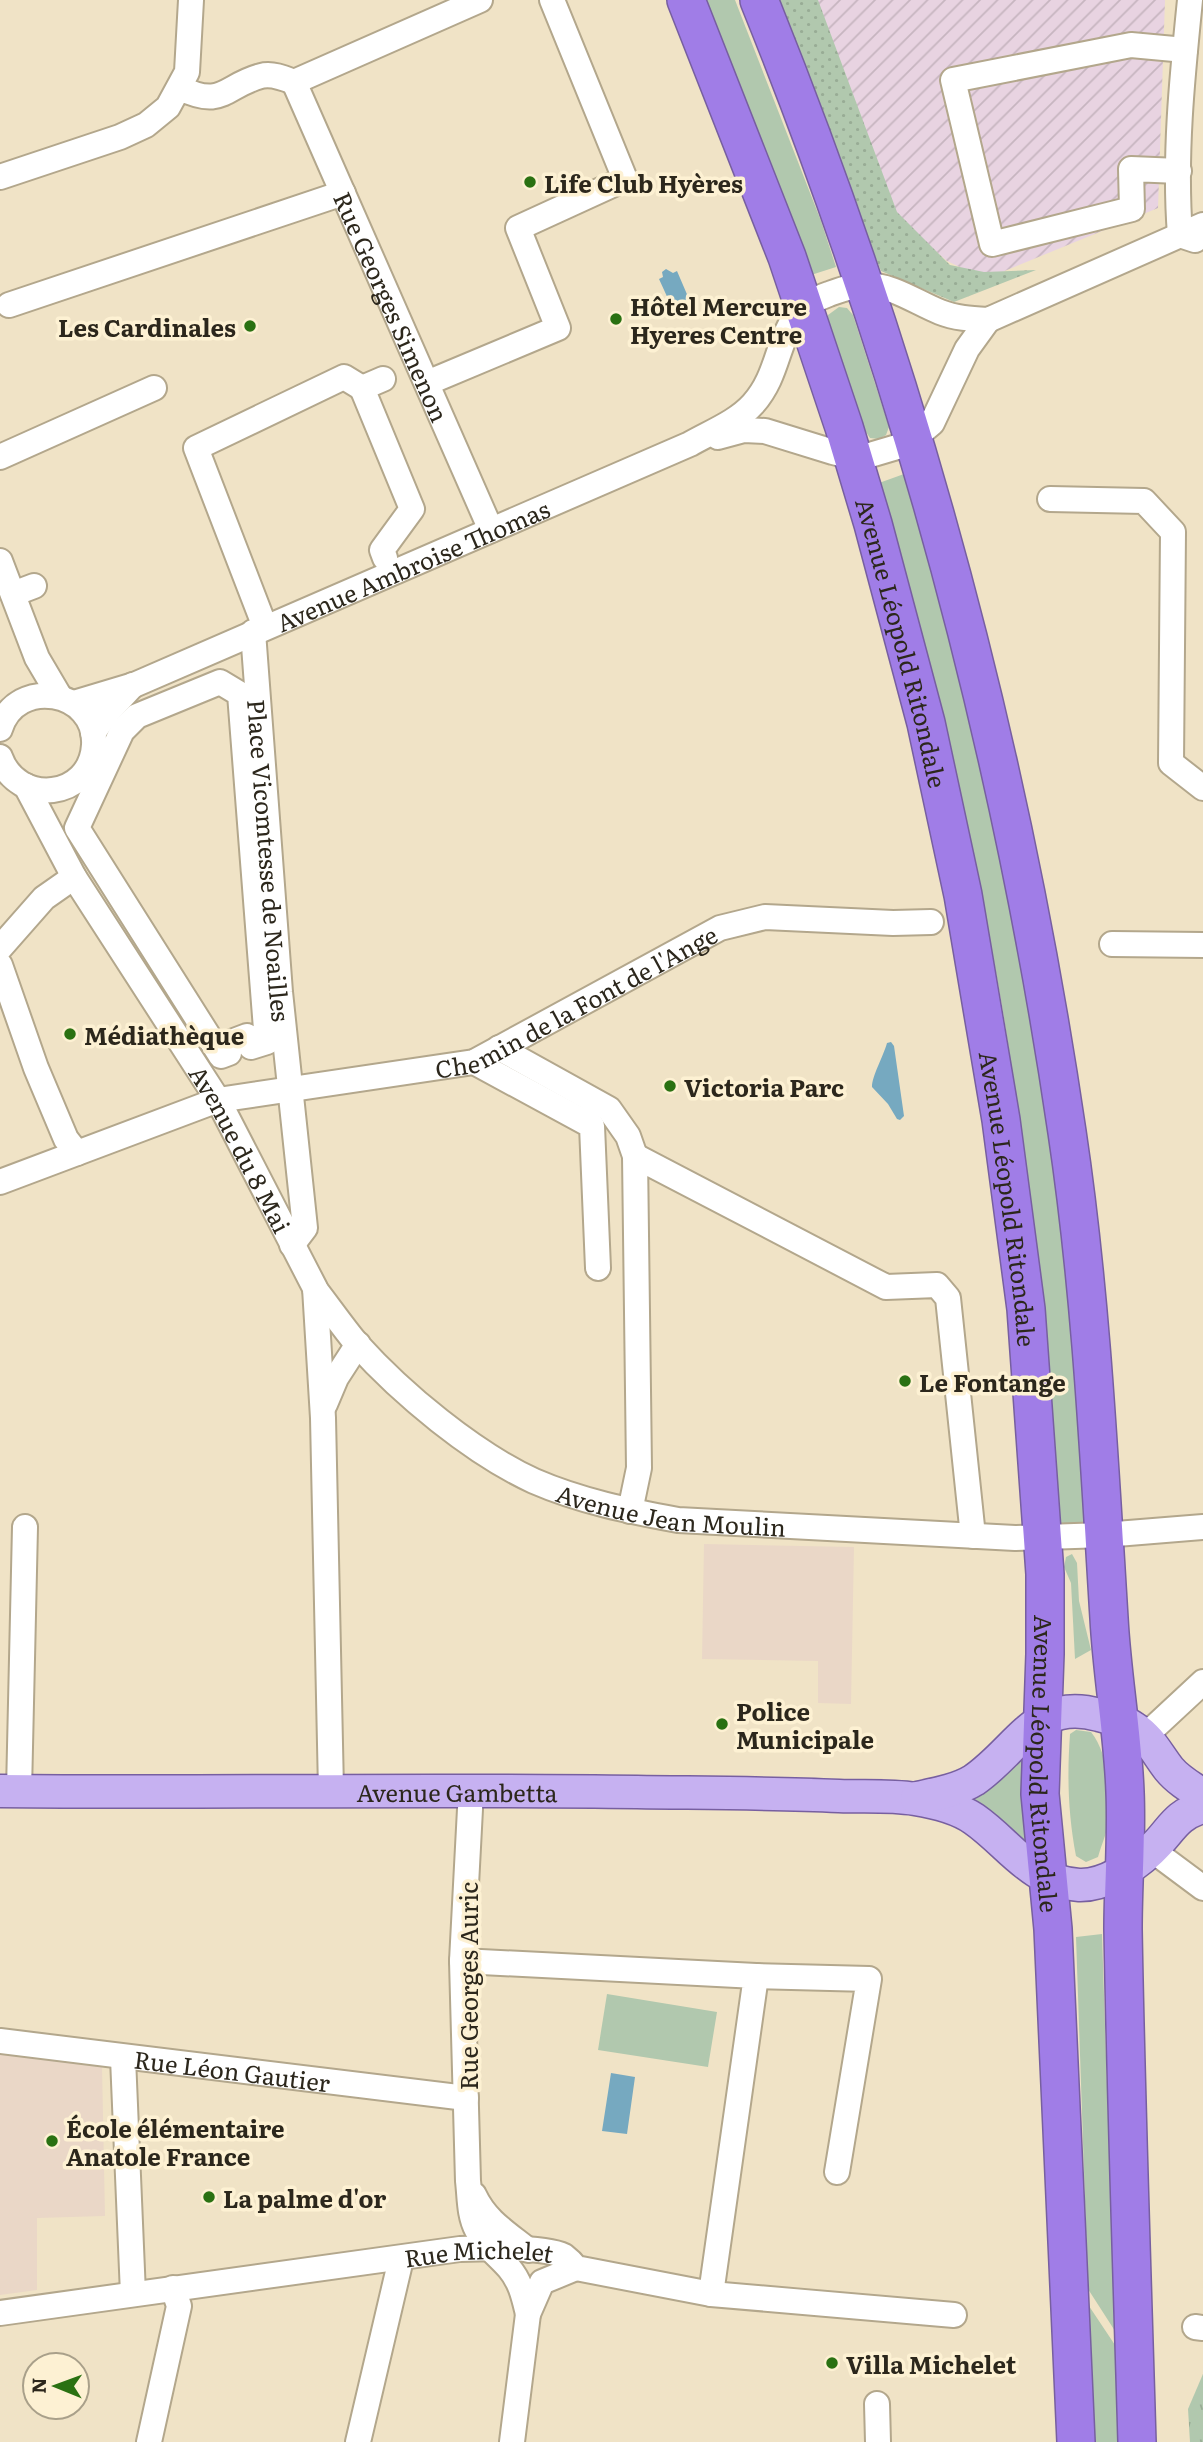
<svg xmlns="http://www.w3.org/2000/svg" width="1203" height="2442" viewBox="0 0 1203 2442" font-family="Literata,serif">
	<defs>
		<pattern id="industrial-furrows" width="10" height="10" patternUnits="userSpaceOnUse" patternTransform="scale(1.75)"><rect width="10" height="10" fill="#e8d3e1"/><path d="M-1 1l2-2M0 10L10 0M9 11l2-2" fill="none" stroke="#c7b5c0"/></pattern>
		<pattern id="grass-dots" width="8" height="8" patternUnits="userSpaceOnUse" patternTransform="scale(1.75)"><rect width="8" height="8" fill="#b1c8ae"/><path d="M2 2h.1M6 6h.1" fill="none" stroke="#98ac95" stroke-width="1.8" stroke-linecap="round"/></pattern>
		<pattern id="park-tufts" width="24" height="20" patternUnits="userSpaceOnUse" patternTransform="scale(1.75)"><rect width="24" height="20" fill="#b1c8ae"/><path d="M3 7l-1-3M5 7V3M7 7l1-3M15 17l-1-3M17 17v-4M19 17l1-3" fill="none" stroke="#98ac95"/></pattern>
	</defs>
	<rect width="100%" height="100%" fill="#f0e3c6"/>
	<!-- industrial -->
	<path fill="url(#industrial-furrows)" d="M813 0H1165L1158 208 985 279 947 261 895 216Z"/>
	<!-- education -->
	<path fill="#ead7c7" d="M704 1544 854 1547 851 1704 818 1703V1661L702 1659Z
		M0 2048 21 2049 34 2059 102 2066 105 2216 37 2218V2290L0 2295Z"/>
	<!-- grass -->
	<path fill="url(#grass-dots)" d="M772 0H818L897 212 950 265 984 272 1036 270 954 302 881 271Z"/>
	<!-- park -->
	<path fill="url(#park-tufts)" d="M1203 2374V2442H1190L1188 2409Z"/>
	<!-- garden -->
	<path fill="#b1c8ae" d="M705 0H735L821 221 836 267 811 275Z
		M839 307 847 308 853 315 889 427 886 435 879 439 870 438 864 429 828 322V315Z
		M904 474 941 604 982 768 1026 990 1050 1135 1061 1224 1074 1347 1085 1528 1060 1530C1052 1396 1038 1263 1020 1130 1008 1039 995 947 970 860L879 483Z
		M1072 1554 1077 1563 1079 1601 1091 1650 1075 1659 1071 1583 1064 1567 1066 1557Z
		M1076 1730 1091 1732C1107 1752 1111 1788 1110 1813 1109 1828 1102 1843 1098 1857L1086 1862 1076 1856C1068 1814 1067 1776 1070 1734Z
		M1021 1756 1022 1761 1025 1848 954 1797Z
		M1102 1934 1115 2331 1088 2289 1076 1937Z
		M607 1994 717 2012 708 2067 598 2050Z
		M1087 2303 1117 2348 1121 2442H1092Z"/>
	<!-- water -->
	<path fill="#76a9c0" d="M666 269 673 273 677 271 692 306 675 314 659 279 663 277 662 272Z
		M891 1042 894 1046 904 1116 900 1120 897 1119 888 1104 872 1087C872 1076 883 1057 887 1043Z
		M611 2073 635 2077 627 2134 602 2131Z"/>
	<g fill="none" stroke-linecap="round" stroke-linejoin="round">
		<defs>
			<g id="minor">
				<path d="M1190 0C1182 78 1174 157 1180 235L1195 240"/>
				<path id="s1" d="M294 82 491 530"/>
				<path d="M294 82 480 0"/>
				<path d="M180 88C223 109 224 86 261 76 272 73 284 78 294 82"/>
				<path d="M1179 171 1131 169 1132 209 992 244 953 80 1131 45 1185 50"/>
				<path d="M0 177 120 137 146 125 168 107 187 72 191 0"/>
				<path d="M9 305 343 193"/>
				<path d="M383 379 362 388 412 509 382 550 385 558"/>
				<path d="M427 383 558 328 518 228 625 179 552 0"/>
				<path d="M718 437 744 430 765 431 833 452 853 457 870 455 897 447 913 439 932 423 967 349 988 320"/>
				<path d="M0 457 154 388"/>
				<path d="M1050 499 1144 501 1173 532 1171 763 1203 788"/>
				<path d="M0 561 37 658 60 697"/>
				<path d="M13 594 34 586"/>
				<path d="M265 627 196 448 344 377 362 388"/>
				<path id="s2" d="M253 632 280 992 305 1228 292 1245"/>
				<path d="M220 682 240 694 267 1042 251 1047 247 1036 226 1044 229 1053 221 1056 77 828 122 731 137 716Z"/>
				<path id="s3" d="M74 703 134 685 690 444C711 432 737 422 753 404 788 365 772 313 829 294 840 290 853 285 865 285 893 285 915 302 940 312 955 318 972 319 988 320L1203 225"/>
				<path d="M0 729C16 676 97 690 94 745 91 799 18 807 0 757"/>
				<path d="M93 733 107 713 133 685"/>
				<path id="s4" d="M26 786 74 877 218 1100 315 1288 323 1418 331 1790"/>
				<path d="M1112 944 1203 945"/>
				<path d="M0 948 44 898 74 877"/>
				<path d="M0 965 36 1068 66 1139 77 1153"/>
				<path d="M499 1048 609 1109 628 1136 635 1156"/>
				<path d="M474 1062 592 1126 598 1268"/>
				<path id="s5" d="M0 1182 218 1100 474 1062 720 928 765 917 893 923 931 922"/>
				<path id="s6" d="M315 1289C329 1307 342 1326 357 1344 402 1394 473 1453 534 1481 580 1501 629 1511 678 1520L1015 1538 1104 1535 1203 1527"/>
				<path d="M325 1404 336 1378 358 1344"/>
				<path d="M630 1511 639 1468 635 1156 886 1287 937 1285 948 1298 973 1536"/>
				<path d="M1132 1748 1203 1682"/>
				<path d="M471 1790 462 1961 468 2181C470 2198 469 2215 477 2230 486 2248 498 2255 509 2268 521 2282 524 2298 528 2314"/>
				<path d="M19 1791 25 1527"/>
				<path d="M1152 1850 1203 1888"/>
				<path d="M462 1961 756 1976 711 2294"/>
				<path d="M756 1976 869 1979 837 2172"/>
				<path id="s7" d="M0 2041 466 2098"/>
				<path d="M123 2058 133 2294"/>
				<path d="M474 2195C486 2221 507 2233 528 2250"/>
				<path id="s8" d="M0 2313 460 2249C485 2248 543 2246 564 2256 568 2259 573 2264 576 2268L711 2294 954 2315"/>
				<path d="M1195 2327 1203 2328"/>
				<path d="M877 2404 878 2442"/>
				<path d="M149 2442 179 2306 173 2288"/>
				<path d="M358 2442 401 2259"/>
				<path d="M512 2442 528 2314 542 2282 576 2268"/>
			</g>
			<g id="major">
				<path id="s9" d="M0 1791C212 1793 425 1789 637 1792 705 1793 772 1793 839 1796 864 1797 890 1795 915 1799 934 1802 958 1808 974 1819 1010 1844 1030 1882 1079 1885 1104 1886 1133 1867 1151 1850 1171 1832 1174 1815 1203 1807"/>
				<path d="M917 1798C936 1794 958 1790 974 1780 1019 1749 1036 1697 1099 1715 1111 1718 1124 1721 1134 1728 1150 1738 1158 1755 1169 1769 1178 1780 1190 1787 1203 1795"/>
			</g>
			<g id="highway">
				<path id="s10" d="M686 0 787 257 844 427 873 524 926 723 963 895 1001 1120 1026 1309 1045 1574V1654L1040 1794 1053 1929 1076 2442"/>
				<path d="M759 0C906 364 1010 744 1067 1132 1091 1292 1099 1456 1109 1618 1112 1676 1123 1734 1125 1792 1127 1838 1123 1884 1123 1929 1126 2100 1132 2271 1137 2442"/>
			</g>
		</defs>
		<!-- minor casing -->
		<use href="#minor" stroke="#b3a78c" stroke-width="28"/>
		<!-- major casing -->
		<use href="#major" stroke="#775fa0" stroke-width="35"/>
		<!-- highway casing -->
		<use href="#highway" stroke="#775fa0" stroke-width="40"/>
		<!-- minor -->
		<use href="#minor" stroke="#fff" stroke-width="24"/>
		<!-- major -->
		<use href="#major" stroke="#c6b1f1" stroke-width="32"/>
		<!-- highway -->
		<use href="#highway" stroke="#a07de7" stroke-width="37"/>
	</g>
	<!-- markers -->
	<g fill="#2a7112" stroke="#fdf1d3" stroke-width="2.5">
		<circle cx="530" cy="182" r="7"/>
		<circle cx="616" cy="319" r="7"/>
		<circle cx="250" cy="326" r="7"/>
		<circle cx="70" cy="1034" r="7"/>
		<circle cx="670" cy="1086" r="7"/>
		<circle cx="905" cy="1381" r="7"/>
		<circle cx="722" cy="1724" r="7"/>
		<circle cx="52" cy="2141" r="7"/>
		<circle cx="209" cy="2197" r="7"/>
		<circle cx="832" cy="2363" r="7"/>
	</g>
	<g text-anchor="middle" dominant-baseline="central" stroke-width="7" stroke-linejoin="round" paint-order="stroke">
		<!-- poi labels -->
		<g font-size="24" font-weight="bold" fill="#2c271c" stroke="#fdf1d3" text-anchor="start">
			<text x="544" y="182">Life Club Hyères</text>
			<text x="630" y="305">Hôtel Mercure<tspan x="630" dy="28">Hyeres Centre</tspan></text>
			<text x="236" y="326" text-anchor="end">Les Cardinales</text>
			<text x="84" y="1034">Médiathèque</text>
			<text x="684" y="1086">Victoria Parc</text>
			<text x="919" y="1381">Le Fontange</text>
			<text x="736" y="1710">Police<tspan x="736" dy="28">Municipale</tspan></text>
			<text x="66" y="2127">École élémentaire<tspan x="66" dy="28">Anatole France</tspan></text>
			<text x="223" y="2197">La palme d'or</text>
			<text x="846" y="2363">Villa Michelet</text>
		</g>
		<!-- street labels -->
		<g font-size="24" fill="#2c271c" stroke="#fdf1d3">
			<text stroke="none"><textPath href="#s1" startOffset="245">Rue Georges Simenon</textPath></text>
			<text stroke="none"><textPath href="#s3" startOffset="366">Avenue Ambroise Thomas</textPath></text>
			<text stroke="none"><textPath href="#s10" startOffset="679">Avenue Léopold Ritondale</textPath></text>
			<text stroke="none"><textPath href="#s2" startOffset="229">Place Vicomtesse de Noailles</textPath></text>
			<text stroke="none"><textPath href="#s5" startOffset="609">Chemin de la Font de l'Ange</textPath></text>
			<text stroke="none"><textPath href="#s4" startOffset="422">Avenue du 8 Mai</textPath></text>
			<text stroke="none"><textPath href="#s10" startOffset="1246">Avenue Léopold Ritondale</textPath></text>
			<text stroke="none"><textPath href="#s6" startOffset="436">Avenue Jean Moulin</textPath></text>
			<text stroke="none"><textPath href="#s10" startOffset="1813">Avenue Léopold Ritondale</textPath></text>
			<text stroke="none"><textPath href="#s9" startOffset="457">Avenue Gambetta</textPath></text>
			<text transform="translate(467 1986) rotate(-90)">Rue Georges Auric</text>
			<text stroke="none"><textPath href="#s7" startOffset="234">Rue Léon Gautier</textPath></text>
			<text stroke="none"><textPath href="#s8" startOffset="483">Rue Michelet</textPath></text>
		</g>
	</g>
	<!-- north arrow -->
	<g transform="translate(56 2386) rotate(271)"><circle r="33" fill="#fdf1d3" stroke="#a9a08a" stroke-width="2"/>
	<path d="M0-5L12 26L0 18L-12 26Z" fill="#2a7112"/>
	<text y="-10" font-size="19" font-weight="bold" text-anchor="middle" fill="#2c271c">N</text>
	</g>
</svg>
